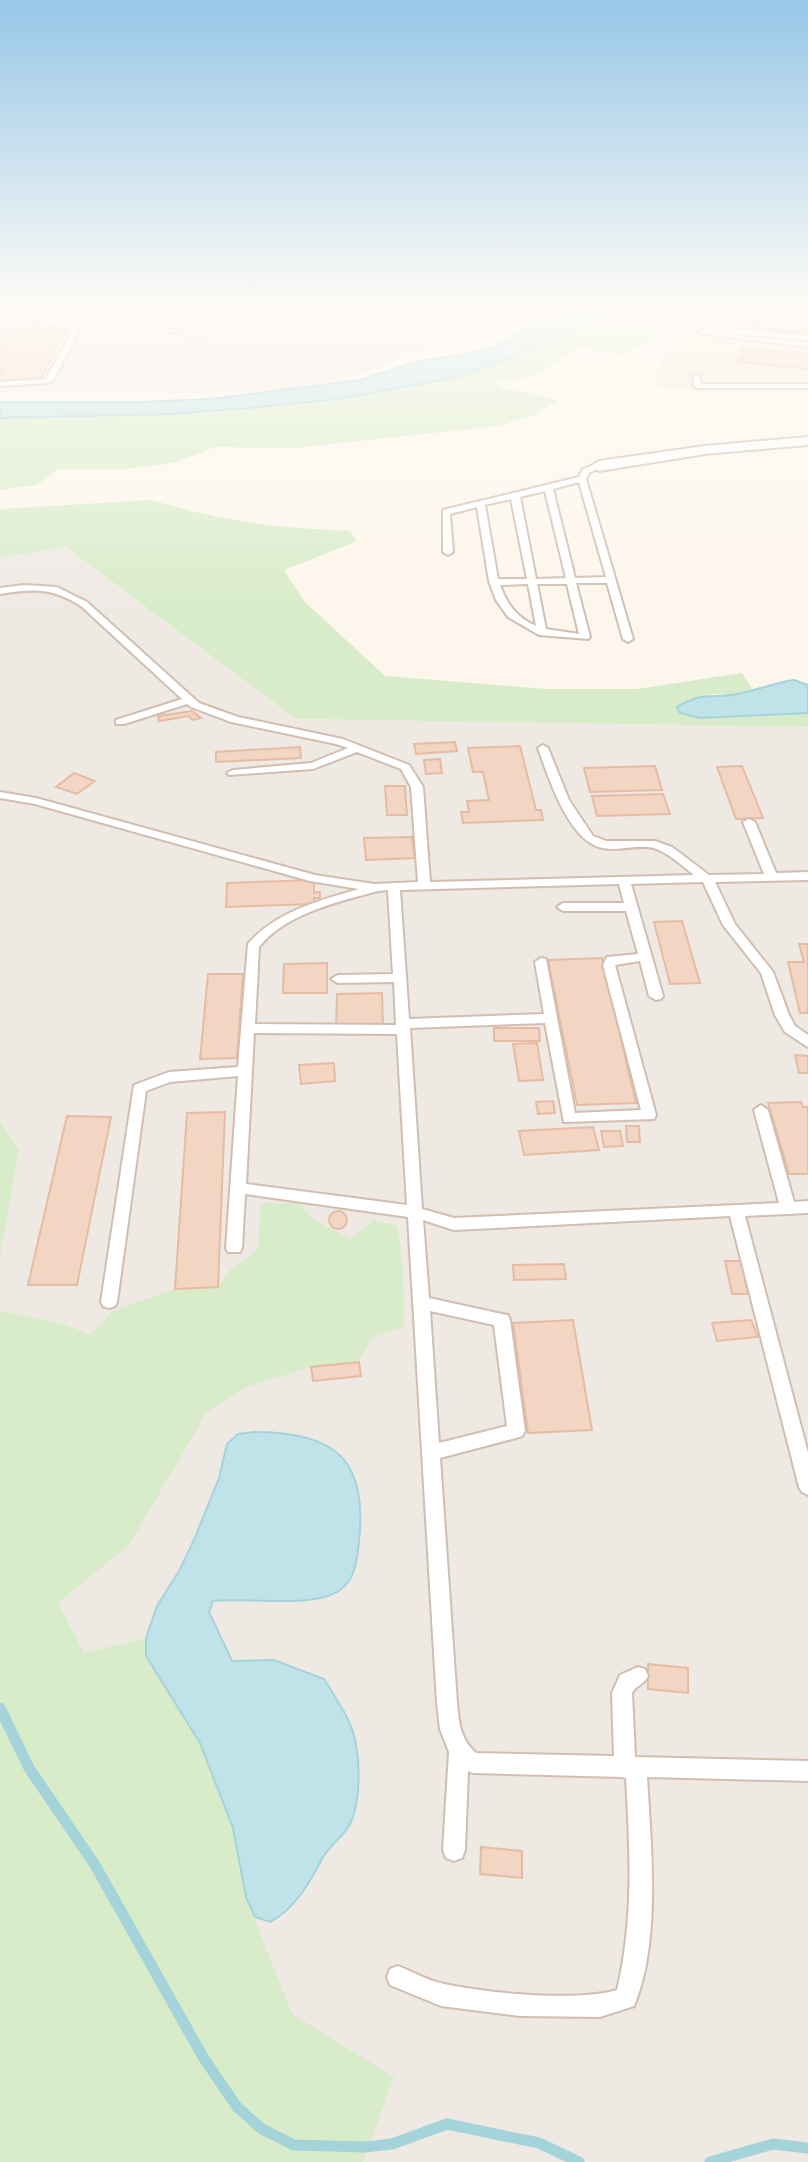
<svg xmlns="http://www.w3.org/2000/svg" width="808" height="2162" viewBox="0 0 808 2162" font-family="'DM Sans',sans-serif">
	<rect width="100%" height="100%" fill="#fdf6ec"/>
	<!-- residential -->
	<path fill="#f5e8da" d="M694 309H808V391L699 392 652 385 680 321Z"/>
	<!-- industrial -->
	<path fill="#efe9e4" d="M0 309H514L435 346 352 377 282 389 202 393H0Z
		M64 547 296 719 808 727V2162H0V558Z"/>
	<!-- green -->
	<path fill="#d8ecc9" d="M610 309H674L664 333 623 356 582 347 532 376 497 381 502 390 523 391 559 401 533 415 499 426 294 448 215 447 173 463 124 469H58L37 485 0 490V418L170 414 249 408 392 389 513 357Z
		M151 500C222 521 276 528 350 531L357 541 284 570 304 601 385 676 546 689H637L742 673 753 690 735 695 712 694 687 700 746 717 808 713V727L296 719 65 547 0 558V509Z
		M0 1122 19 1150 0 1256Z
		M261 1203H300L311 1218 351 1239 373 1220 397 1226 403 1270 404 1327 372 1338 359 1362 311 1367 247 1387 207 1412 129 1545 58 1603 84 1653 146 1638V1656L200 1743 233 1828 246 1897 292 2014 394 2077 363 2162H0V1311L64 1324 91 1335 113 1311 175 1289 218 1287 232 1268 258 1249Z"/>
	<!-- water -->
	<path fill="#bfe3e8" stroke="#a5d3da" stroke-width="2" d="M564 309H610L513 357 461 376 431 382 337 399 249 408 170 414 0 418V402H140L212 399 360 380 419 361 463 355 497 346Z
		M794 680 808 685V713L700 718 680 713 677 707C702 691 714 699 738 694 757 690 774 683 794 680Z
		M254 1432C334 1432 368 1458 359 1541 357 1559 356 1579 340 1590 314 1609 246 1597 213 1601L209 1612 232 1661 274 1660 324 1679C335 1697 350 1718 355 1739 360 1762 361 1802 350 1824 344 1836 330 1845 323 1857 310 1882 295 1909 270 1922L255 1917 246 1897 233 1828 200 1743 146 1656V1638L157 1606 179 1571 194 1540 219 1478 227 1444 238 1434Z"/>
	<g fill="none" stroke-linecap="round" stroke-linejoin="round">
		<!-- stream -->
		<path stroke="#a5d3da" stroke-width="11" d="M0 1708 29 1768 95 1865 203 2057 237 2107 262 2129 294 2145 365 2147 392 2144 447 2124 539 2143 579 2162
			M710 2162 773 2144 808 2148"/>
	</g>
	<!-- building -->
	<path fill="#f3d5c3" stroke="#e6bba3" stroke-width="2" d="M758 315 808 320V333L751 327 754 325 752 323Z
		M10 322H36L33 328H55L54 332H65L41 378 0 381V340Z
		M742 349 805 354 808 355V369L740 362 737 361 742 357H738L743 354Z
		M192 711 201 718 192 720 189 716 159 721 158 716Z
		M455 742 457 751 416 754 414 744Z
		M520 746 536 810H541L543 820 463 823 461 812H469L467 801 489 800 483 772H473L468 748Z
		M300 747 301 758 216 762V752Z
		M440 759 442 773 426 774 424 760Z
		M655 766 662 790 590 792 584 768Z
		M742 766 763 818 736 819 717 767Z
		M74 773 95 781 77 794 56 787Z
		M385 786H405L407 815H387Z
		M663 794 670 814 597 816 592 796Z
		M412 837 415 858 366 860 364 838Z
		M314 880V893L320 892V898H314V904L226 907 227 883Z
		M682 921 700 983 670 984 654 922Z
		M799 944H808V1013H800L788 962H804Z
		M602 958 636 1103 577 1105 548 960Z
		M327 963V993H283L284 964Z
		M208 974H243L237 1058 200 1059Z
		M382 993 383 1025 336 1026 337 994Z
		M494 1028H539L540 1041H494Z
		M537 1043 543 1080 519 1081 513 1044Z
		M795 1055 808 1056V1073H799Z
		M334 1063 335 1081 301 1084 299 1065Z
		M553 1101 555 1113 538 1114 536 1102Z
		M801 1102 803 1107H808V1174H789L768 1103Z
		M225 1112 218 1287 175 1289 187 1113Z
		M67 1116 111 1117 77 1285H28Z
		M626 1126H639L640 1142H627Z
		M593 1127 599 1150 524 1155 519 1131Z
		M601 1131H620L623 1146 604 1147Z
		M329 1220a9 9 0 1 1 18 0a9 9 0 1 1-18 0Z
		M725 1261H741L748 1294H732Z
		M564 1264 566 1279 514 1280 513 1265Z
		M573 1320 592 1430 528 1433 513 1323Z
		M751 1320 758 1337 717 1341 712 1323Z
		M359 1362 361 1376 313 1381 311 1367Z
		M648 1664 688 1668V1693L648 1689Z
		M481 1847 522 1851V1878L480 1874Z"/>
	<g fill="none" stroke-linecap="round" stroke-linejoin="round">
		<defs>
			<path id="service" d="M0 309C12 309 22 314 34 315 51 316 70 309 88 309L87 311 203 336 200 338 77 312 44 318 71 326 78 333 53 381 49 383 0 386V382L46 379 71 333 67 328Z
				M211 309C222 309 233 314 244 314 252 315 260 309 269 309L246 319Z
				M780 309H808V313L783 311Z
				M710 327 808 336V340L708 332 808 343V347L696 333Z
				M693 375H699L701 384H808V388H698L694 386Z
				M596 464 603 466 589 473 586 479 633 639 628 642 623 639 607 583H576L590 637 588 639 539 635 508 617 496 600 489 581 477 507 450 514 453 552 448 555 443 552V510L579 477 583 469ZM579 482 606 577 575 578 553 489ZM545 491 566 578 536 579 520 497ZM511 499 527 579H498L485 505ZM528 584 536 626C516 617 507 604 500 585ZM537 584H567L579 634 546 629Z
				M24 585 57 587 87 602 199 703 238 717 343 739 409 765 423 787 430 882 694 875C681 865 664 848 647 847 633 846 617 851 603 848 569 843 548 776 538 748L543 745 548 748 569 800 593 836 606 841H655L672 847 709 875 764 874 743 822 749 819 755 822 776 873 808 872V880L715 882 735 924 773 972 789 1015 795 1026 808 1035V1047L785 1032 775 1015 761 973 723 925 703 882 631 884 663 996 661 999 656 1000 649 996 640 961 615 965 656 1115 654 1119 564 1122 545 1023 410 1028 422 1209 454 1218 779 1203 754 1110 761 1105 768 1110 794 1202 808 1201V1213L745 1216 808 1453V1495L802 1492 799 1487 730 1216 454 1230 423 1220 429 1298 502 1314 508 1315 510 1320 525 1431 522 1436 516 1438 440 1458 457 1703C459 1723 460 1739 476 1753L614 1756 612 1693 620 1675 638 1667 645 1669 648 1676C644 1685 636 1685 632 1693L635 1757 808 1761V1781L647 1777C651 1846 661 1942 634 2006L600 2017 520 2016 441 2006 390 1985 387 1977 390 1969 398 1966C413 1972 429 1981 444 1984 487 1993 576 2002 617 1990 634 1920 630 1849 626 1778L621 1777 473 1773 468 1771 465 1850 462 1858 454 1861 446 1858 443 1850 449 1752 440 1729 437 1703 408 1217 245 1194 242 1248 240 1252H228L226 1248 238 1076 170 1082 146 1091 117 1302 115 1306 109 1308 103 1306 101 1302 134 1085 169 1072 238 1067 248 944C275 912 320 900 359 889L310 881 35 804 0 798V792L36 798 315 875 374 884 418 882 411 787 401 769 357 752 313 769 229 775 227 773 233 770 311 763 348 748 336 744 231 722 191 707 187 704 124 724H116V720L182 699 81 606C51 587 33 589 0 594V588ZM619 884 624 903H563L557 907 563 911H626L638 954 607 957 603 965 641 1110 575 1113 546 959 541 958 535 962 544 1014 409 1019 400 890ZM388 890 393 974 338 975 331 979 338 983 394 982 396 1025 255 1024 259 947C286 913 338 902 378 891ZM254 1033 397 1034 407 1205 246 1184ZM430 1311 494 1325 507 1426 439 1443Z"/>
			<path id="minor" d="M808 437V445L705 454 599 471 591 466 599 461 705 446Z"/>
		</defs>
		<!-- service casing -->
		<use href="#service" stroke="#d1beb0" stroke-width="4"/>
		<!-- minor casing -->
		<use href="#minor" stroke="#d1beb0" stroke-width="4"/>
		<!-- service -->
		<use href="#service" fill="#fff" fill-rule="evenodd"/>
		<!-- minor -->
		<use href="#minor" fill="#fff" fill-rule="evenodd"/>
	</g>
	<!-- sky -->
	<linearGradient id="sky" x2="0" y2="1"><stop stop-color="#97c7e8"/><stop offset="0.5" stop-color="#fefbf6"/><stop offset="1" stop-color="#fefbf6" stop-opacity="0"/></linearGradient>
	<rect width="808" height="612" fill="url(#sky)"/>
</svg>
